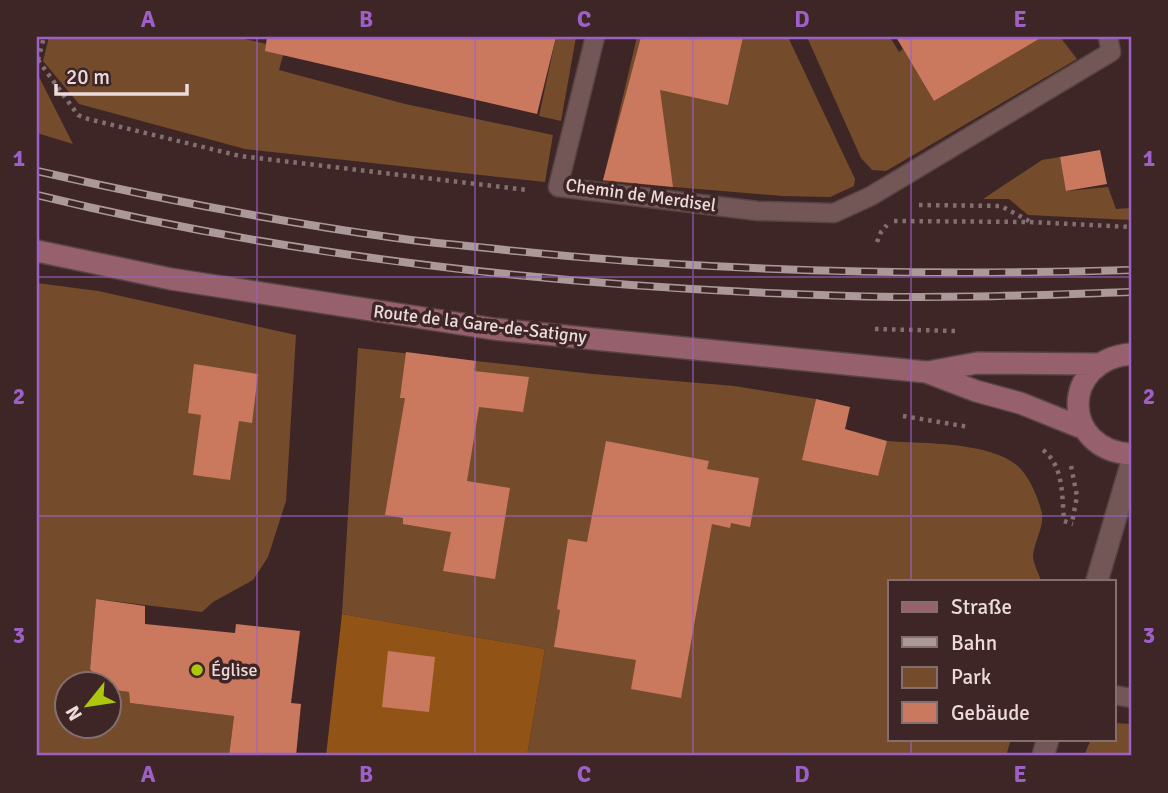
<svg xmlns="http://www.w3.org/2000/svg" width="1168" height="793" viewBox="0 0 1168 793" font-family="Signika,sans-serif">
	<rect width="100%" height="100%" fill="#3e2627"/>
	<!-- green -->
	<path fill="#744c2b" d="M49 37H235L285 48 279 70 405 104 553 135 545 182 245 149 79 104 43 61Z
		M556 37H576L561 121 539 116Z
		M637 37H788L855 179 854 186 830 197 783 196 603 181Z
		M807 37H890L899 52 903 49 934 101 1006 58 994 37H1060L1077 59 886 171 872 170 861 158Z
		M37 76 39 77 73 144 37 133Z
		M1060 157 1067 191 1108 187 1116 209 1131 208V220L1028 215 1009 199H983L1042 160Z
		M37 283 98 291 296 335 286 501 268 557 253 580 213 602 202 612 96 599 90 668 103 684H66V726H108L109 689 129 692 130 703 234 716 229 756H37Z
		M358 348 593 374 734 386 816 399 803 460 877 476 887 441C924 444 988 441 1018 466 1029 476 1039 499 1042 514 1044 528 1034 542 1033 556 1033 563 1039 574 1041 581H890V739H1011L1006 756H527L545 649 342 614Z
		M1114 723 1131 724V756H1084L1091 739H1114Z"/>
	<!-- forest -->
	<path fill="#925316" d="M342 614 545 649 527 756H326Z"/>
	<!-- building -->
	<path fill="#ca795e" d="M267 37H556L537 114 265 51Z
		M641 37H743L728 105 660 90 673 187 603 180Z
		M896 37H1042L934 101Z
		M1100 150 1107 184 1066 191 1060 157Z
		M406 352 476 361 474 371 529 377 523 412 479 407 467 481 510 488 495 579 443 571 451 532 403 524V518L385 515 405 398H400Z
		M194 364 258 374 252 423 239 421 230 480 193 475 201 415 188 413Z
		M816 399 850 407 845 429 887 441 878 476 802 460Z
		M606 441 709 461 707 469 759 478 750 527 731 523 730 528 712 524 681 698 631 689 636 660 554 647 560 610 557 609 568 539 587 542Z
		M96 599 145 606V624L235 633 236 624 300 631 291 703 301 704 296 756H229L234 716 130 703 129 692 108 689V684H103L90 669Z
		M388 651 435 657 429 712 382 707Z"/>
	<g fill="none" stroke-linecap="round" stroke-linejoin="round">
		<defs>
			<path id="lane" d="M595 37 558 187 758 211 834 213 871 196 1111 52 1108 37
				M1114 695 1131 698"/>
			<path id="street" d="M1097 581 1131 465
				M1043 756 1048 739"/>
			<path id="secondary" d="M37 251 171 279 494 329 926 372 976 391 1020 403 1085 429
				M1131 354C1060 360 1061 450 1131 454
				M928 372 977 363 1097 364"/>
		</defs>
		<!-- lane casing -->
		<use href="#lane" stroke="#584445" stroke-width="21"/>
		<!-- street casing -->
		<use href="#street" stroke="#584445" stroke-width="24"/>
		<!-- secondary casing -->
		<use href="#secondary" stroke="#584445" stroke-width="24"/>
		<!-- path -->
		<path stroke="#846f70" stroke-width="4.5" stroke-dasharray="3.5 5" stroke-linecap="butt" d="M38 60 78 115 88 119 240 156 527 190
			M38 60 44 37
			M919 205 1001 206 1029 221
			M894 221 1030 222 1131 227
			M877 242 881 232 887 225
			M875 329 956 331
			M903 416 969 427
			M1043 450C1064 466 1062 497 1064 521L1073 524
			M1071 466 1077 496 1072 523"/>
		<!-- lane -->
		<use href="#lane" stroke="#735757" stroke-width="18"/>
		<!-- street -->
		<use href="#street" stroke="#735757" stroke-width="21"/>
		<!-- secondary -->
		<use href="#secondary" stroke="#96606c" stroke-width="21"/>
		<defs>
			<path id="rail" d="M37 171C155 198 275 221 396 238 432 243 470 246 506 250 714 272 922 276 1131 270
				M37 195C302 260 577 288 849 296 943 299 1037 295 1131 292"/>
		</defs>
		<!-- rail casing -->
		<use href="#rail" stroke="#ab9898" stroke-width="8"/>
		<!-- rail -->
		<use href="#rail" stroke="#3e2627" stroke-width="5" stroke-dasharray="16" stroke-linecap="butt"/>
	</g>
	<!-- grid -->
	<path fill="none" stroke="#9d60c7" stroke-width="2" stroke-opacity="0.55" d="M257 37V756M475 37V756M693 37V756M911 37V581M37 277H1131M37 516H1131M911 739V756"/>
	<!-- markers -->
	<circle fill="#adc60e" stroke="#3e2627" stroke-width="2.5" cx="197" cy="670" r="7"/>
	<g text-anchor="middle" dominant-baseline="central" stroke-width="7" stroke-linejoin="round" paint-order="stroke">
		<!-- street labels -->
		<g font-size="18" fill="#ecdbdb" stroke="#3e2627">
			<text transform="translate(641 195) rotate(8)">Chemin de Merdisel</text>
			<text transform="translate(480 324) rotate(7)">Route de la Gare-de-Satigny</text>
		</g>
		<!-- poi labels -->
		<g font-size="18" fill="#ecdbdb" stroke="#3e2627" text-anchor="start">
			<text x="211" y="670">Église</text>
		</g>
	</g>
	<!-- border -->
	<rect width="1168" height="793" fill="none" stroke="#3e2627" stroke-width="77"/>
	<!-- legend -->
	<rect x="888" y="580" width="228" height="161" fill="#3e2627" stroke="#846e6f" stroke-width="2"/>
	<rect x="902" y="602" width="35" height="10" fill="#96606c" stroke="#846e6f" stroke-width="2"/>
	<text x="951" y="614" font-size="21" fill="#ecdbdb">Straße</text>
	<rect x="902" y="637" width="35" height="10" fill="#ab9898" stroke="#846e6f" stroke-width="2"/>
	<text x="951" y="650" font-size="21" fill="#ecdbdb">Bahn</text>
	<rect x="902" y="667" width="35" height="21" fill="#744c2b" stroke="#846e6f" stroke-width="2"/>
	<text x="951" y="684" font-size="21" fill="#ecdbdb">Park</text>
	<rect x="902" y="702" width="35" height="21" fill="#ca795e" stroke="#846e6f" stroke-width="2"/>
	<text x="951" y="720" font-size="21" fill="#ecdbdb">Gebäude</text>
	<!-- north arrow -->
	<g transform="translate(88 705) rotate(240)"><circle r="33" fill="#3e2627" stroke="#846e6f" stroke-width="2"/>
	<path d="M0-5L12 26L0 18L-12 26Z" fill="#adc60e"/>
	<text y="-10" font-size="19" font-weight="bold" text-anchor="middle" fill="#ecdbdb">N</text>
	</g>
	<!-- scale -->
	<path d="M56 84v10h131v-10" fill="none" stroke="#ecdbdb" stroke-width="3.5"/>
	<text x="66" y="84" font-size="21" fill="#ecdbdb" stroke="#3e2627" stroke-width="5" paint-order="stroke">20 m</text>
	<rect x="38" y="38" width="1092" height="716" fill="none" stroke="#9d60c7" stroke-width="2.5"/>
	<g font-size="23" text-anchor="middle" font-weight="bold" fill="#9d60c7">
		<text x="148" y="27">A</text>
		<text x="366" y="27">B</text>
		<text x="584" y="27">C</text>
		<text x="802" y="27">D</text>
		<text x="1020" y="27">E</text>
		<text x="19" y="166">1</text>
		<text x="1149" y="166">1</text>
		<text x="19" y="404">2</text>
		<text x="1149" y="404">2</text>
		<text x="19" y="643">3</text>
		<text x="1149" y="643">3</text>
		<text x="148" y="782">A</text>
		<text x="366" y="782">B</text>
		<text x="584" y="782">C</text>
		<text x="802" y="782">D</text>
		<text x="1020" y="782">E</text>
	</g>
</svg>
